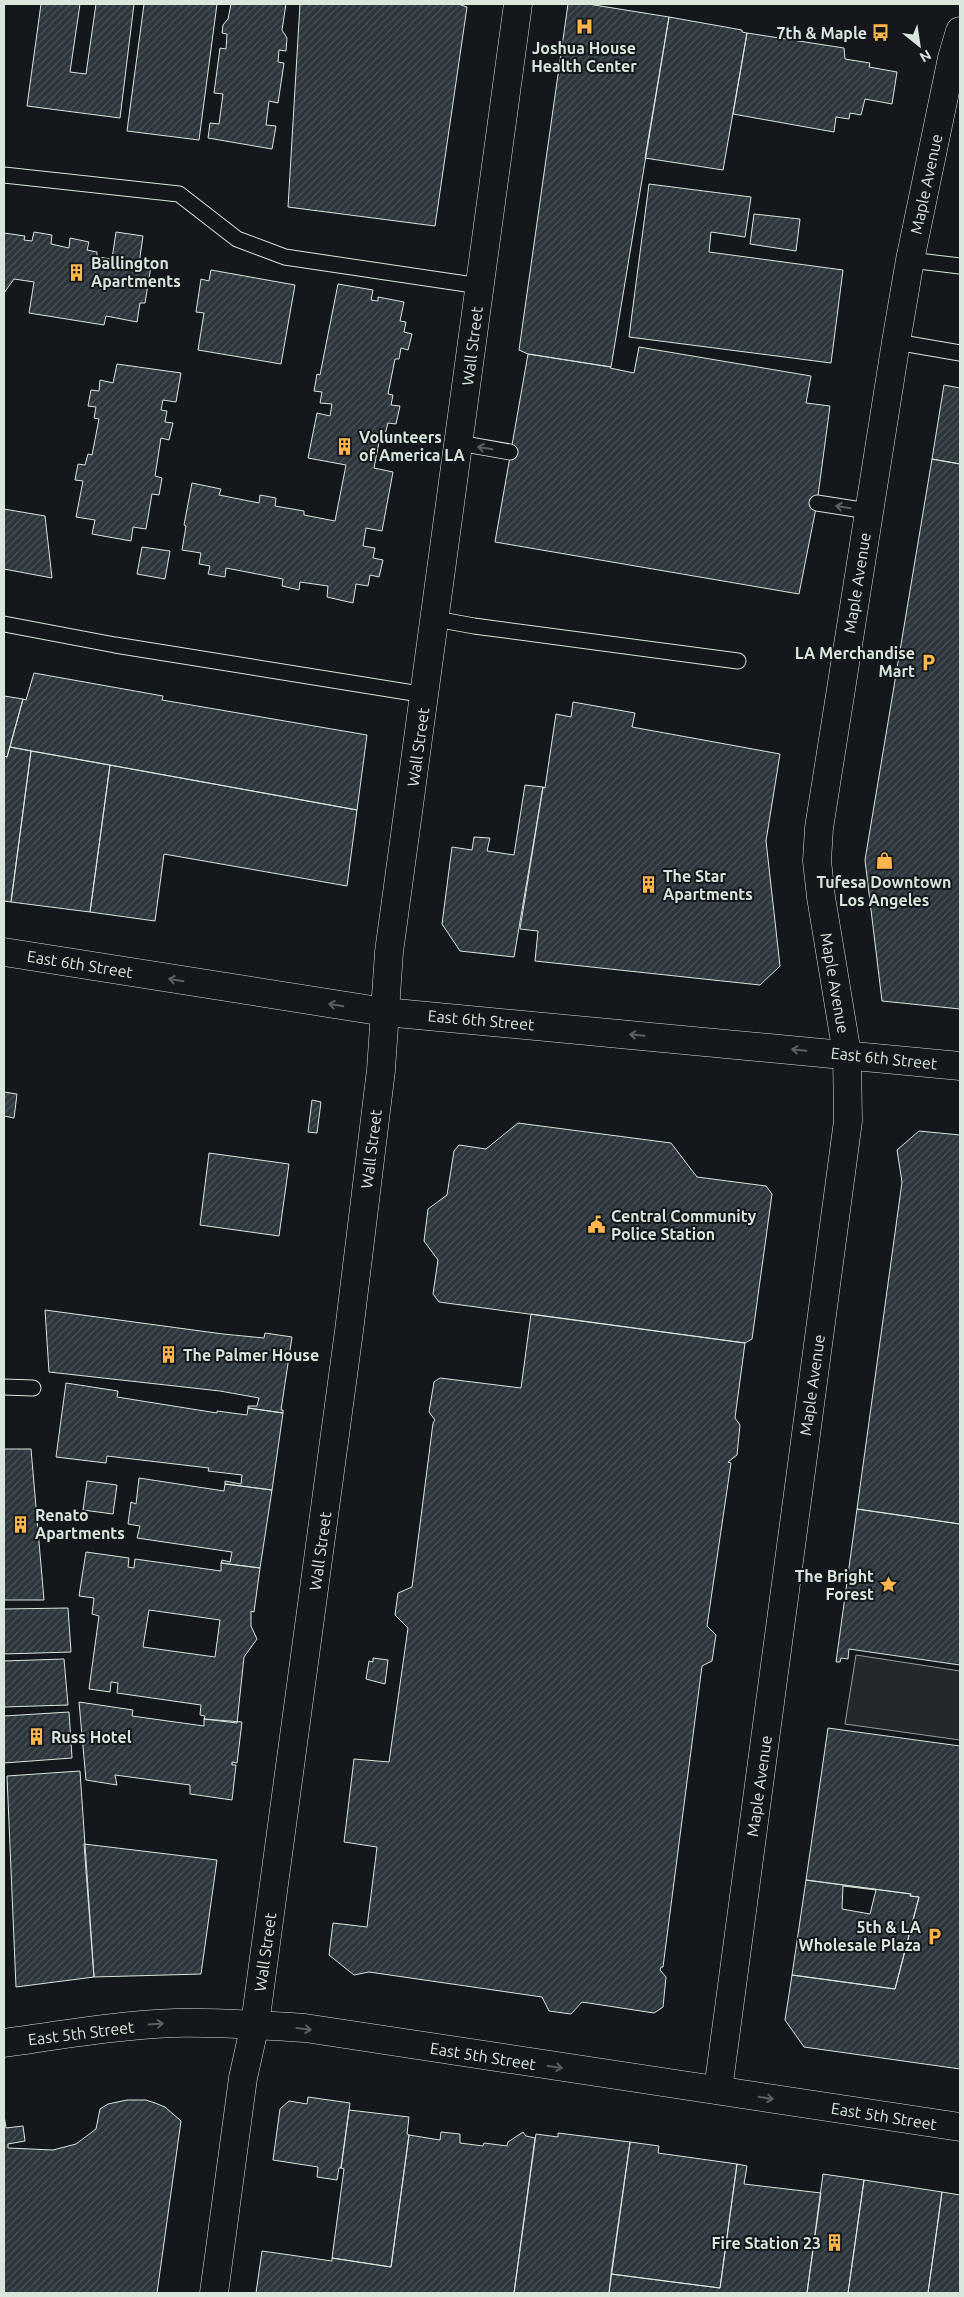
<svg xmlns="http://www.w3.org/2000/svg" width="964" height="2297" viewBox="0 0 964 2297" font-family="Ubuntu,sans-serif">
	<defs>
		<pattern id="building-hatch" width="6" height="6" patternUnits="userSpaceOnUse" patternTransform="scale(1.25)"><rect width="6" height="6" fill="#2c363c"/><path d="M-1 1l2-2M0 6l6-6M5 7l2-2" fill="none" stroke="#4a5358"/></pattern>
	</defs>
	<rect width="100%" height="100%" fill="#14181c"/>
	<!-- parking -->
	<path fill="#24282b" stroke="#939e99" d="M856 1655 960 1671V1740L845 1724Z"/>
	<!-- building -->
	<path fill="url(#building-hatch)" stroke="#d8e6dc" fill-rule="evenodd" d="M41 4H80L70 72 86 74 96 4H134L120 118 27 106Z
		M144 4H217L199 140 127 131Z
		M231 4H286L282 30 287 38 286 51 279 50 278 62 284 63 278 103 269 101 266 125 276 126 272 149 208 138 210 123 219 124 223 94 214 93 220 48 226 49 227 34 222 33 223 25 228 19Z
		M300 4H458L467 7 435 226 288 207Z
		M568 4H588L669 17 611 367 528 354 519 350Z
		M669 17 742 30V32L747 33 723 170 645 158Z
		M747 33 844 48 845 59 870 63 869 67 897 72 892 104 865 99 861 115 850 113 849 119 836 117 834 132 733 114Z
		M649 184 751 197 745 237 711 232 709 252 843 270 831 363 629 337Z
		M754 214 800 219 796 251 750 244Z
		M34 232 52 235 51 244 69 248 70 238 89 242 87 250 97 252V257L112 259 116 232 143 236 139 264 151 266 145 303H140L137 322 106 316 104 325 29 313 34 282 14 279 4 293V233L25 236 24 240 32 241Z
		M211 270 295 285 281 364 198 350 204 313 196 312 201 279 209 281Z
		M338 284 373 290 371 300 378 301V297L404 302 400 321 406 322 404 332 412 334 408 350 401 348 399 359H395L388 394 393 395 391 405 400 406 396 424 388 423 385 434 381 432 374 468 393 472 382 531 366 528 363 546 375 548 373 558 383 560 379 577 370 575 368 586 356 584 353 603 327 597 328 586 300 582 299 590 282 586 283 579 226 568 225 577 208 574 210 566 199 564 201 553 182 550 186 526 184 525 192 483 221 489 219 495 259 503 260 495 276 498 275 506 304 511V515L335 521 346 465 308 458 317 413 330 416 332 404 320 403 322 392 314 391 317 374 320 375Z
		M639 347 811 376 806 403 830 406 817 503 799 594 495 542 528 354 611 367 610 368 634 373Z
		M117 364 181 373 176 402 163 400 161 410 167 411 165 422 173 423 169 440 161 438 155 476 162 478 159 495 152 494 146 529 133 527 131 541 92 534 95 520 76 517 83 481 75 480 78 464 85 465 88 454 92 455 99 419 94 418 96 407 88 406 91 390 99 391 100 380 113 383Z
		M944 385 960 388V464L932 459Z
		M932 459 960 464V1009L882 1001 865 860Z
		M4 509 45 516 52 578 4 569Z
		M142 547 170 551 165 579 137 574Z
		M34 673 163 696 162 700 367 735 357 810 10 747 23 699 26 700Z
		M4 696 23 699 7 757 4 756Z
		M573 702 635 713 632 727 780 754 766 841 780 966 760 985 535 961 538 931 520 929 543 787 545 788 556 714 571 717Z
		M10 747 31 751 11 902 4 901V756L7 757Z
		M31 751 110 765 90 912 11 902Z
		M110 765 357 810 347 886 164 854 155 921 90 912Z
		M525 785 543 787 514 957 460 951 442 924 452 847 472 850 474 837 490 838 487 851 514 855Z
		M4 1092 17 1094 14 1118 4 1116Z
		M312 1100 321 1102 317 1133 308 1132Z
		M518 1123 671 1143 697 1177 766 1186 772 1194 752 1339 745 1343 439 1302 433 1294 438 1260 424 1241 428 1209 447 1195 454 1151 459 1145 486 1149Z
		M919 1131 960 1135V1524L857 1509 902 1182 897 1150Z
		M209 1153 289 1164 279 1236 200 1225Z
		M45 1310 223 1334 264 1338 265 1333 292 1337 281 1410H283V1413L248 1408V1406H257L259 1398 220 1391 49 1372Z
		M531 1314 745 1343 735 1418 740 1425 737 1455 728 1462 731 1463 707 1626 716 1635 712 1661 702 1666 663 1967H661L660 1970 666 1977 663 2007 654 2013 582 2002 571 2014 549 2011 542 1997 369 1972 354 1975 329 1955 333 1923 367 1927 377 1847 344 1842 354 1759 389 1762 408 1628 395 1615 398 1593 412 1587 433 1423 435 1420 429 1412 434 1382 440 1378 521 1388Z
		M66 1383 118 1391 117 1397 217 1413V1411L247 1415 248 1408 283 1413 272 1490 225 1484V1481L241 1484 242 1475 208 1471 209 1468 107 1456 106 1463 56 1457Z
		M4 1449H31L44 1600H4Z
		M139 1478 224 1491 225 1484 272 1490 260 1568 221 1563 222 1560 230 1562 232 1552 137 1538 140 1526 128 1524 131 1502 136 1504Z
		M87 1481 117 1485 113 1514 83 1510Z
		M857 1509 960 1524V1665L849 1649 848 1659 841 1658 840 1662H836Z
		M86 1552 129 1558 128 1567 134 1568 135 1559 221 1571V1563L260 1568 254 1612 251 1611V1626L257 1639 244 1657 237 1723 204 1719 205 1716 200 1715 201 1705 117 1693 118 1683 111 1682 110 1692 89 1689 99 1616 92 1614 94 1598 79 1596ZM149 1610 220 1620 215 1657 143 1647Z
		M68 1608 71 1652 4 1654V1609Z
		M373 1658 388 1660 385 1684 366 1679 369 1661 373 1662Z
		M64 1659 68 1705 4 1707V1661Z
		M79 1702 133 1710 132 1716 204 1726V1719L242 1722 237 1763 232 1762V1765H236L232 1800 190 1794V1785L115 1775 117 1785 86 1780Z
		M69 1712 72 1758 4 1763V1716Z
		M828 1728 960 1746V2069L804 2047 785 2020 792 1975 895 1989 919 1897 910 1896 911 1894 806 1880Z
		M80 1771 94 1977 16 1987 7 1776Z
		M84 1844 217 1860 201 1974 94 1977Z
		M806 1880 911 1894 910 1896 919 1897 895 1989 792 1975ZM843 1886 876 1890 870 1914 842 1909Z
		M308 2097 350 2103 341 2168H339L337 2180 317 2177 318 2167 273 2160 280 2109 289 2101 307 2104Z
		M127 2100H146L155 2103 165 2107 181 2121 157 2293H4V2115L6 2128 23 2126 25 2141 8 2144V2148L53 2150 76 2144 96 2129 100 2109 108 2104Z
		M349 2110 409 2117 407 2134 409 2135 391 2267 332 2258 344 2169 341 2168Z
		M441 2132 460 2134V2143L483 2146 484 2143 507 2146 508 2142 523 2132 526 2136 535 2138 514 2293H256L262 2251 332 2261V2258L391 2267 409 2135 440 2140Z
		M558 2133 630 2142 609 2293H514L536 2134 558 2137Z
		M630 2142 659 2146 658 2153 737 2164 720 2288 611 2274Z
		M737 2164 747 2166 744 2184 821 2193 807 2293H609L611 2274 720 2288Z
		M823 2174 864 2180 848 2293H807Z
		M864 2180 942 2192 928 2293H848Z
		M942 2192 960 2195V2293H928Z"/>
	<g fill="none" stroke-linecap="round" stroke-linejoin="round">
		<defs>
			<path id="lane" d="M4 175 179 194 237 239 285 257 480 286
				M910 260 960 266
				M896 342 960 353
				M459 443 510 452
				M817 503 868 511
				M436 619 474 626 738 661
				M4 624 115 645 426 695
				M4 1387 33 1388"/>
			<path id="secondary" d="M718 2090 848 1121 847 1054 821 897 817 861 819 828 896 342 910 260 952 58 960 31
				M214 2293 243 2078 255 2024 349 1331 381 1070 389 952 518 4"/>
			<path id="primary" d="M4 952 385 1012 960 1066
				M4 2043C60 2035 118 2025 175 2023 218 2022 262 2025 305 2028L960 2127"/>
		</defs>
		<!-- lane casing -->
		<use href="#lane" stroke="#d8e6dc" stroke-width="17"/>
		<!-- secondary casing -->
		<use href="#secondary" stroke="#d8e6dc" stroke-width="29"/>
		<!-- primary casing -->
		<use href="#primary" stroke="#d8e6dc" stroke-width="29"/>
		<!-- lane -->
		<use href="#lane" stroke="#14181c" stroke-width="15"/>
		<!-- secondary -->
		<use href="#secondary" stroke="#14181c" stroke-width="28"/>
		<!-- primary -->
		<use href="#primary" stroke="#14181c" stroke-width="28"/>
	</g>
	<!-- one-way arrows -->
	<defs><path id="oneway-shaft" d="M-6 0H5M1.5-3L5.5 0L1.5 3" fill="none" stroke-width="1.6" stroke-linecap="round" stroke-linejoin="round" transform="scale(1.25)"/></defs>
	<g stroke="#59605f">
		<use href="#oneway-shaft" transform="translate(485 448) rotate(-170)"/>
		<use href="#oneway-shaft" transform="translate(843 507) rotate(-171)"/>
		<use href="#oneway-shaft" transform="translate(176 980) rotate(-171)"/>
		<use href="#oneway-shaft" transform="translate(336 1005) rotate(-171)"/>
		<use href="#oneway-shaft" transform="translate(637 1035) rotate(-175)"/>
		<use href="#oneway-shaft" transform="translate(799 1050) rotate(-175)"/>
		<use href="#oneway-shaft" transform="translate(156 2024) rotate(-4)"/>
		<use href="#oneway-shaft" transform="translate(304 2029) rotate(7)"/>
		<use href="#oneway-shaft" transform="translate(555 2067) rotate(8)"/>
		<use href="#oneway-shaft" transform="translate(766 2098) rotate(9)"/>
	</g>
	<!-- icons -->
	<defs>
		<symbol id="hospital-bare" viewBox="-9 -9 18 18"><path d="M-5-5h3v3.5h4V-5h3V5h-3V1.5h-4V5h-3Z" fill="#ffb74d" stroke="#14181c" stroke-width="2.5" paint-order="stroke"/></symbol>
		<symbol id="bus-bare" viewBox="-9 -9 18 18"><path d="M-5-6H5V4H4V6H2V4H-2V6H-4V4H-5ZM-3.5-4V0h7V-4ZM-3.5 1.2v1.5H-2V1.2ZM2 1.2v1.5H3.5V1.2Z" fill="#ffb74d" stroke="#14181c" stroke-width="2.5" paint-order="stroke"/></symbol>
		<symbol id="building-bare" viewBox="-9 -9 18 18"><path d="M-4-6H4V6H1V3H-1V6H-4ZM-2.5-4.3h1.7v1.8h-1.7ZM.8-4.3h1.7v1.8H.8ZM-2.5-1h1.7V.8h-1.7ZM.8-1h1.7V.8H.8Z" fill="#ffb74d" stroke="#14181c" stroke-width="2.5" paint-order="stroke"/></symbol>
		<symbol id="parking-bare" viewBox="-9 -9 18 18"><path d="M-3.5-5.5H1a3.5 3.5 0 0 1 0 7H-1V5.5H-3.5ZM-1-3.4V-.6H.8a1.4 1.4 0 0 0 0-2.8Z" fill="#ffb74d" stroke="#14181c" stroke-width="2.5" paint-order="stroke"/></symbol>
		<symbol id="shop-bare" viewBox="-9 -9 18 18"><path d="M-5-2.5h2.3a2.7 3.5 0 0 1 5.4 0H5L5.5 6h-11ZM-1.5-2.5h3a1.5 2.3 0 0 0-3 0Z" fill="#ffb74d" stroke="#14181c" stroke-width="2.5" paint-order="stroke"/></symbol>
		<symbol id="civic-bare" viewBox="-9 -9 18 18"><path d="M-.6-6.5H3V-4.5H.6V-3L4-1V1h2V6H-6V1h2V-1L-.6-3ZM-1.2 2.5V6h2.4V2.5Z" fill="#ffb74d" stroke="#14181c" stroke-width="2.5" paint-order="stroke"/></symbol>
		<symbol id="sight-bare" viewBox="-9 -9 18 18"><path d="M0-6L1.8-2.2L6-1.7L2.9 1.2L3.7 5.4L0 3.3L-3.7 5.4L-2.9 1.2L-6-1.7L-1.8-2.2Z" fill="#ffb74d" stroke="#14181c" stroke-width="2.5" paint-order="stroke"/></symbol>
	</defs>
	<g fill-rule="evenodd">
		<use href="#hospital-bare" x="572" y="14" width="25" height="25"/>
		<use href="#bus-bare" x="868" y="20" width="25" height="25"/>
		<use href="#building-bare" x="64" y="260" width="25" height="25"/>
		<use href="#building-bare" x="332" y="434" width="25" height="25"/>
		<use href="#parking-bare" x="916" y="650" width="25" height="25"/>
		<use href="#shop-bare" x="872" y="848" width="25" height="25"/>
		<use href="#building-bare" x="636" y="872" width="25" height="25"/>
		<use href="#civic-bare" x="584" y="1212" width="25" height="25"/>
		<use href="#building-bare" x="156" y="1342" width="25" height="25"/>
		<use href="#building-bare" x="8" y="1512" width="25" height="25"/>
		<use href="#sight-bare" x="876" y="1572" width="25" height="25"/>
		<use href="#building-bare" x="24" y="1724" width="25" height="25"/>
		<use href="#parking-bare" x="922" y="1924" width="25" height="25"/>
		<use href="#building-bare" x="822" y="2230" width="25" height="25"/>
	</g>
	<g text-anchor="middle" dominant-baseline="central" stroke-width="4" stroke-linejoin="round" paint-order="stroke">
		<!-- poi labels -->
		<g font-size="16" font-weight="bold" fill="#d8e6dc" stroke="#14181c" text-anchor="start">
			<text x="867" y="33" text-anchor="end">7th &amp; Maple</text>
			<text x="584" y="48" text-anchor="middle">Joshua House<tspan x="584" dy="18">Health Center</tspan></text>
			<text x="91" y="263">Ballington<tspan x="91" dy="18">Apartments</tspan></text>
			<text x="359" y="437">Volunteers<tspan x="359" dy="18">of America LA</tspan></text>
			<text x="915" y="653" text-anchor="end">LA Merchandise<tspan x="915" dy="18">Mart</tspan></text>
			<text x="663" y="876">The Star<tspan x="663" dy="18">Apartments</tspan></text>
			<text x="884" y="882" text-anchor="middle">Tufesa Downtown<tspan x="884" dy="18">Los Angeles</tspan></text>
			<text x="611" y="1216">Central Community<tspan x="611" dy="18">Police Station</tspan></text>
			<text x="183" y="1355">The Palmer House</text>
			<text x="35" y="1515">Renato<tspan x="35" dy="18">Apartments</tspan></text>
			<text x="874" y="1576" text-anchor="end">The Bright<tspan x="874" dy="18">Forest</tspan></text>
			<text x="51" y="1737">Russ Hotel</text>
			<text x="921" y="1927" text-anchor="end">5th &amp; LA<tspan x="921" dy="18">Wholesale Plaza</tspan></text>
			<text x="821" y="2243" text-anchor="end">Fire Station 23</text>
		</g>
		<!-- street labels -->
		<g font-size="16" fill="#d8e6dc" stroke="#14181c">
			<text transform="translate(926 184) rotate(-78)">Maple Avenue</text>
			<text transform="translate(472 346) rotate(-83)">Wall Street</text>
			<text transform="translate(857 583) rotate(-81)">Maple Avenue</text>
			<text transform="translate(418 747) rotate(-82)">Wall Street</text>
			<text transform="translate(80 964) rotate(9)">East 6th Street</text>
			<text transform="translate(835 983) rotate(80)">Maple Avenue</text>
			<text transform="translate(481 1020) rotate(5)">East 6th Street</text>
			<text transform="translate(884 1058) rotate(6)">East 6th Street</text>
			<text transform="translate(371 1149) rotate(-83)">Wall Street</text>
			<text transform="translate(812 1385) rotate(-82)">Maple Avenue</text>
			<text transform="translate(320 1551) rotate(-82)">Wall Street</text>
			<text transform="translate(759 1786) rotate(-82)">Maple Avenue</text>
			<text transform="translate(265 1952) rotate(-82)">Wall Street</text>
			<text transform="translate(81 2033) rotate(-7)">East 5th Street</text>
			<text transform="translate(483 2056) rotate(9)">East 5th Street</text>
			<text transform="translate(884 2116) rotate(9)">East 5th Street</text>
		</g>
	</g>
	<!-- border -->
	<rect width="964" height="2297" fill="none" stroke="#d8e6dc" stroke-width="10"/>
	<!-- north arrow -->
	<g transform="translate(919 45) rotate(150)" stroke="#14181c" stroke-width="4" paint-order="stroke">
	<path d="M0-4L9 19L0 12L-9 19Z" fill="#d8e6dc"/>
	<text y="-8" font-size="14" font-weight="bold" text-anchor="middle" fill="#d8e6dc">N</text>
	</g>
</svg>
